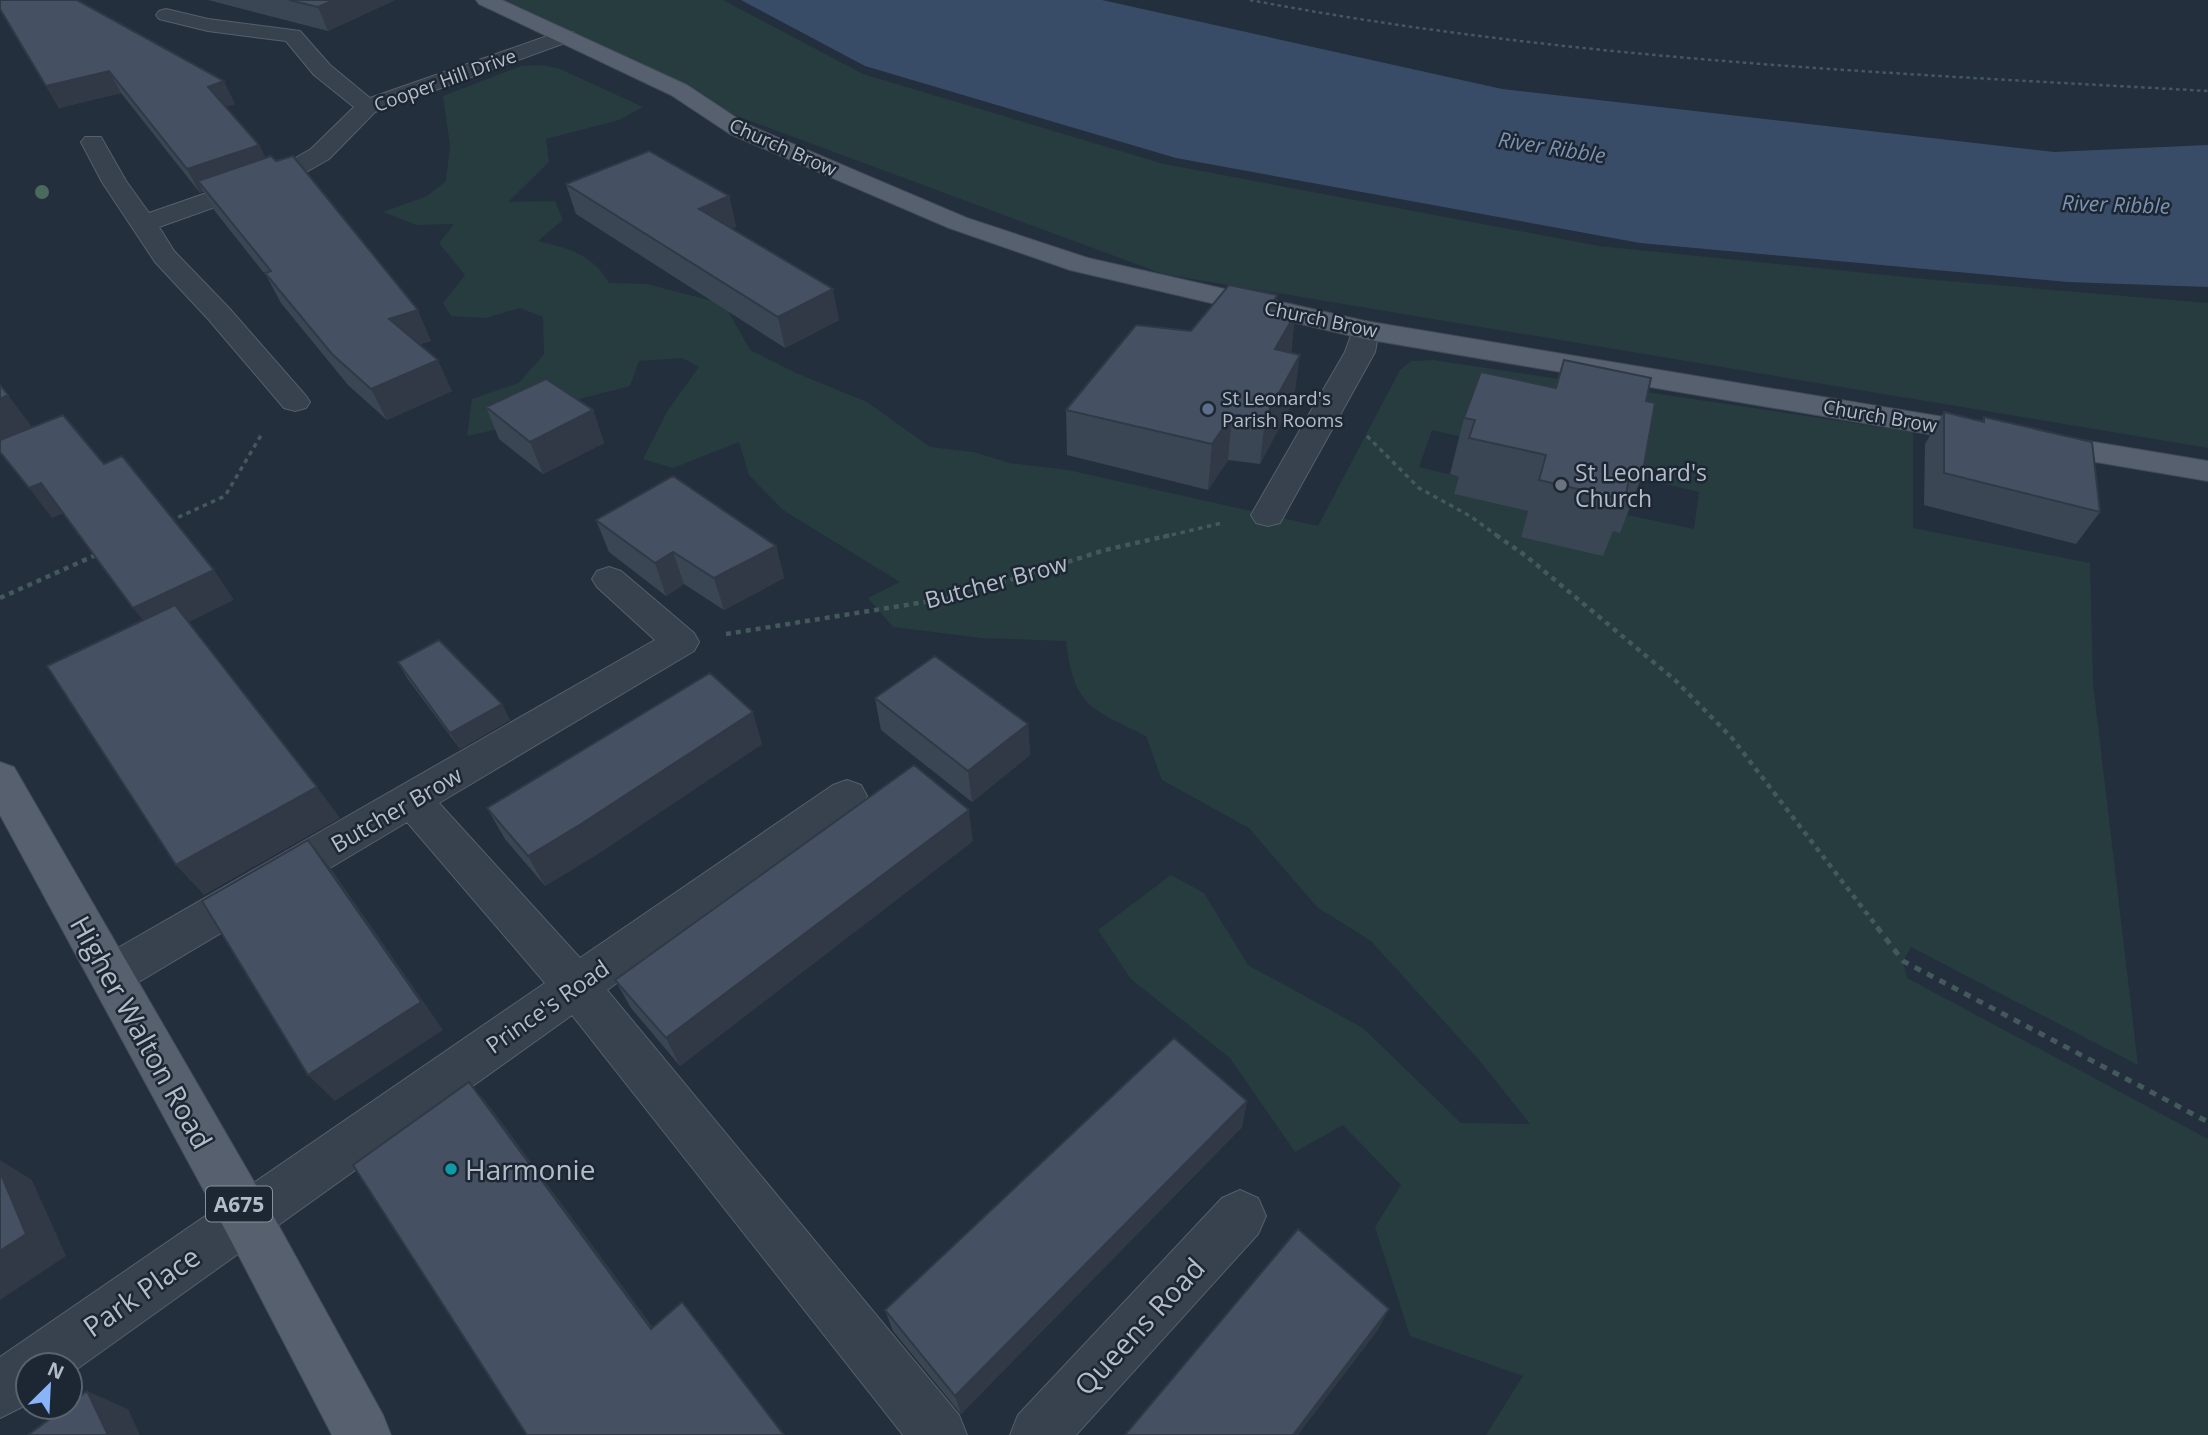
<svg xmlns="http://www.w3.org/2000/svg" width="2208" height="1435" viewBox="0 0 2208 1435" font-family="'Open Sans',sans-serif">
	<rect width="100%" height="100%" fill="#242f3e"/>
	<!-- green -->
	<path fill="#263c3f" fill-rule="evenodd" d="M474 0H723L863 74 1164 164 1599 246 1935 280 2208 303V448L1163 274 740 117Z
		M542 65 560 69 643 107 619 120 546 139 549 162 508 202 555 201 563 220 538 241C568 248 594 255 609 283L647 284 724 304 750 350 796 373 867 402 930 447 974 452 1009 463 1068 470 1318 526 1400 370 1411 361 1433 360 1913 432V528L2090 563 2093 683 2138 1065 1911 947 1903 961 1907 978 2208 1139V1435H1486L1523 1376 1410 1336 1375 1227 1401 1185 1343 1125 1295 1152 1230 1058 1131 979 1098 930 1171 875 1204 893 1248 965 1363 1028 1461 1123 1530 1124 1480 1061 1371 941 1317 907 1249 828 1162 780 1146 736C1091 708 1074 708 1066 641L981 638 893 627 868 598 900 582 783 510 749 475 739 442 673 468 643 459 668 410 699 367 682 358 639 361 630 386 552 406 507 427 467 436 472 399 519 383 544 354 543 317 520 308 485 318 451 316 443 303 465 275 439 243 454 224 416 225 383 212 427 196 446 181 450 146 443 96 521 66ZM1432 430 1699 492 1694 529 1623 514 1609 530 1521 537 1528 511 1455 494 1460 477 1419 467Z"/>
	<!-- water -->
	<path fill="#394c67" d="M741 0H1102L1502 89 2054 152 2208 145V287L2068 282 1640 243 1176 158 865 66Z"/>
	<g fill="none" stroke-linecap="round" stroke-linejoin="round">
		<defs>
			<path id="minor" d="M166 9 208 19 300 31 330 65 370 98 559 32H573L577 36 573 40 375 112 329 159 294 179 159 227 174 251 229 308 306 396 310 402 306 408 295 411 284 408 209 320 155 262 102 182 81 142 85 137H101L126 181 149 213 276 169 311 149 354 107 314 75 286 41 208 31 159 19 156 15 159 11Z
				M1365 321 1375 324 1379 330 1375 352 1280 523 1268 526 1256 523 1251 515 1345 352 1355 324Z
				M609 567 621 571 694 633 699 642 694 651 439 803 580 958 833 785 847 780 861 785 867 796 861 807 607 990 959 1415 967 1435H903L572 1015 70 1374V1365H28V1404L0 1418V1357L545 983 407 822 127 989 111 995 95 989 88 975 95 961 655 640 597 587 592 579 597 571Z
				M1240 1190 1258 1198 1266 1216 1258 1234 1076 1435H1010L1018 1415 1222 1198Z"/>
			<path id="major" d="M476 0H502L687 85 746 124 967 218 1088 258 1365 321 2208 461V481L1365 339 1070 270 949 228 730 134 671 95 479 4Z
				M0 762 14 767 264 1199 383 1415 391 1435H332L228 1235 0 815Z"/>
		</defs>
		<!-- minor casing -->
		<use href="#minor" stroke="#565f6c" stroke-width="2"/>
		<!-- major casing -->
		<use href="#major" stroke="#414a57" stroke-width="2"/>
		<!-- path-far3 -->
		<path stroke="#44595c" stroke-width="2.5" stroke-dasharray="3.5 3.5" stroke-linecap="butt" d="M1250 0C1565 60 1888 73 2208 91"/>
		<!-- path-far2 -->
		<path stroke="#44595c" stroke-width="3.5" stroke-dasharray="4.5 4.5" stroke-linecap="butt" d="M1367 436 1419 488 1470 516 1499 537
			M170 521 225 496 263 432
			M1163 537 1222 523"/>
		<!-- path-far1 -->
		<path stroke="#44595c" stroke-width="4.5" stroke-dasharray="5 5" stroke-linecap="butt" d="M1496 535 1526 556 1675 680 1732 738 1878 928
			M0 598 98 554
			M726 634 956 597 1105 550 1171 535"/>
		<!-- path -->
		<path stroke="#44595c" stroke-width="5" stroke-dasharray="7 7" stroke-linecap="butt" d="M1877 927 1903 961 2208 1122"/>
		<!-- minor -->
		<use href="#minor" fill="#38414e" fill-rule="evenodd"/>
		<!-- major -->
		<use href="#major" fill="#56606e" fill-rule="evenodd"/>
	</g>
	<!-- trees -->
	<circle fill="#4b6a5d" cx="42" cy="192" r="7"/>
	<!-- wall -->
	<path fill="#3b4654" d="M208 0H395L328 31Z
		M0 9 235 104 225 107 259 145 265 158 431 341 420 344 452 391 387 420 348 385 281 303 267 277 214 210 203 191 200 193 121 93 59 108Z
		M566 184 729 196 736 227 731 229 839 320 785 348 576 214Z
		M1276 309 1295 314 1291 353 1294 400 1260 464 1228 460 1208 490 1067 455 1066 410 1191 331Z
		M1564 360 1646 401 1642 476 1620 533 1613 531 1603 556 1521 537 1528 511 1454 494 1459 477 1450 474 1464 418 1555 387Z
		M486 407 593 410 604 443 543 474 499 439Z
		M1944 412 1982 421 1984 417 2100 512 2076 544 1924 505 1925 444Z
		M596 520 776 546 784 578 724 610 684 584 666 596 609 552Z
		M398 662 510 720 460 749 407 678Z
		M875 698 1028 724 1030 755 972 802 881 730Z
		M762 744 596 855 545 886 505 839 487 808Z
		M973 841 680 1066 631 1008 615 980Z
		M1247 1101 1242 1127 961 1414 893 1331 885 1310Z"/>
	<!-- shaded-wall -->
	<path fill="#303945" d="M334 0H395L328 31 318 7Z
		M109 71 121 93 59 108 46 86Z
		M224 81 235 104 219 109 208 87Z
		M259 145 271 168 198 181 203 191 200 193 187 169Z
		M729 196 736 227 706 240 699 209Z
		M833 289 839 320 785 348 778 317Z
		M1277 295 1272 340 1270 308Z
		M418 310 431 341 404 350 389 319Z
		M1295 314 1290 359 1275 349Z
		M1300 355 1294 400 1260 464 1265 418Z
		M438 360 452 391 387 420 371 389Z
		M8 395 32 427 0 440V399Z
		M593 410 604 443 543 474 530 442Z
		M1232 415 1228 460 1208 490 1212 444Z
		M41 483 64 513 52 518 29 488Z
		M776 546 784 578 724 610 714 578Z
		M673 552 684 584 666 596 655 563Z
		M214 570 234 600 157 638 133 608Z
		M502 704 510 720 460 749 450 733Z
		M753 712 762 744 596 855 545 886 528 856Z
		M1028 724 1030 755 972 802 968 771Z
		M317 787 340 818 204 895 176 865Z
		M969 810 973 841 680 1066 666 1038Z
		M308 840 332 870 443 1030 335 1101 308 1075Z
		M469 1082 491 1108 669 1349 651 1329Z
		M1247 1101 1242 1127 961 1414 955 1396Z
		M0 1160 32 1180 66 1256 0 1300Z
		M1389 1309 1378 1330 1298 1435H1293Z
		M87 1391 128 1409 140 1435H108Z"/>
	<!-- building -->
	<path fill="#455162" stroke="#303945" stroke-width="2" d="M0 0H77L224 81 208 87 259 145 187 169 109 71 46 86 0 9Z
		M289 0H334L318 7Z
		M649 151 729 196 699 209 833 289 778 317 566 184Z
		M271 156 276 161 293 156 418 310 389 319 438 360 371 389 332 354 265 273 271 271 198 181Z
		M1229 285 1277 295 1270 308 1295 314 1275 349 1300 355 1265 418 1232 415 1212 444 1066 410 1136 325 1191 331Z
		M1564 360 1651 378 1646 401 1655 403 1642 476 1630 473 1625 500 1539 480 1546 455 1469 438 1475 420 1464 418 1481 372 1556 388Z
		M546 379 593 410 530 442 486 407Z
		M0 385 8 395 0 399Z
		M1944 412 1984 422V417L2092 442 2100 512 1944 473Z
		M63 415 104 464 122 456 214 570 133 608 41 483 29 488 0 452V440Z
		M673 476 776 546 714 578 673 552 655 563 596 520Z
		M175 605 317 787 176 865 47 666Z
		M439 640 502 704 450 733 398 662Z
		M935 656 1028 724 968 771 875 698Z
		M710 673 753 712 581 824 528 856 487 808Z
		M914 765 969 810 666 1038 615 980Z
		M308 840 421 1002 308 1075 202 901Z
		M1174 1038 1247 1101 955 1396 885 1310Z
		M469 1082 651 1329 682 1302 784 1435H527L353 1165Z
		M0 1172 26 1234 0 1251Z
		M1298 1229 1389 1309 1293 1435H1125Z
		M87 1391 108 1435H28L66 1407H70V1404Z"/>
	<!-- markers -->
	<circle fill="#5c6f8a" stroke="#1d2633" stroke-width="2.5" cx="1208" cy="409" r="7"/>
	<circle fill="#6b7280" stroke="#1d2633" stroke-width="2.5" cx="1561" cy="485" r="7"/>
	<circle fill="#0f9aa8" stroke="#1d2633" stroke-width="2.5" cx="451" cy="1169" r="7"/>
	<g text-anchor="middle" dominant-baseline="central" stroke-width="5" stroke-linejoin="round" paint-order="stroke">
		<!-- far-street labels -->
		<g font-size="19" fill="#b4bcc9" stroke="#1d2633">
			<text transform="translate(445 80) rotate(-20)">Cooper Hill Drive</text>
			<text transform="translate(783 147) rotate(24)">Church Brow</text>
			<text transform="translate(1321 319) rotate(12)">Church Brow</text>
			<text transform="translate(1880 416) rotate(10)">Church Brow</text>
		</g>
		<!-- far-poi labels -->
		<g font-size="19" fill="#b4bcc9" stroke="#1d2633" text-anchor="start">
			<text x="1222" y="398">St Leonard's<tspan x="1222" dy="22">Parish Rooms</tspan></text>
		</g>
		<!-- far-water labels -->
		<g font-size="21" font-style="italic" fill="#7c92b1" stroke="#1d2633">
			<text transform="translate(1552 147) rotate(9)">River Ribble</text>
			<text transform="translate(2116 204) rotate(2)">River Ribble</text>
		</g>
		<!-- shield labels -->
		<rect fill="#1d2633" stroke="#878f9c" stroke-width="2" x="206" y="1186.5" width="66" height="35" rx="5"/>
		<g font-size="21" font-weight="bold" fill="#b4bcc9">
			<text x="239" y="1204">A675</text>
		</g>
		<!-- poi labels -->
		<g font-size="23" fill="#b4bcc9" stroke="#1d2633" text-anchor="start">
			<text x="1575" y="472">St Leonard's<tspan x="1575" dy="26">Church</tspan></text>
		</g>
		<!-- street labels -->
		<g font-size="23" fill="#b4bcc9" stroke="#1d2633">
			<text transform="translate(996 581) rotate(-15)">Butcher Brow</text>
			<text transform="translate(396 809) rotate(-30)">Butcher Brow</text>
			<text transform="translate(547 1006) rotate(-35)">Prince's Road</text>
		</g>
		<!-- near-street labels -->
		<g font-size="28" fill="#b4bcc9" stroke="#1d2633">
			<text transform="translate(142 1032) rotate(61)">Higher Walton Road</text>
			<text transform="translate(141 1291) rotate(-35)">Park Place</text>
			<text transform="translate(1139 1326) rotate(-47)">Queens Road</text>
		</g>
		<!-- near-poi labels -->
		<g font-size="28" fill="#b4bcc9" stroke="#1d2633" text-anchor="start">
			<text x="465" y="1169">Harmonie</text>
		</g>
	</g>
	<!-- north arrow -->
	<g transform="translate(49 1386) rotate(24)"><circle r="33" fill="#1d2633" stroke="#59626f" stroke-width="2"/>
	<path d="M0-5L12 26L0 18L-12 26Z" fill="#8ab4f8"/>
	<text y="-10" font-size="19" font-weight="bold" text-anchor="middle" fill="#b4bcc9">N</text>
	</g>
</svg>
